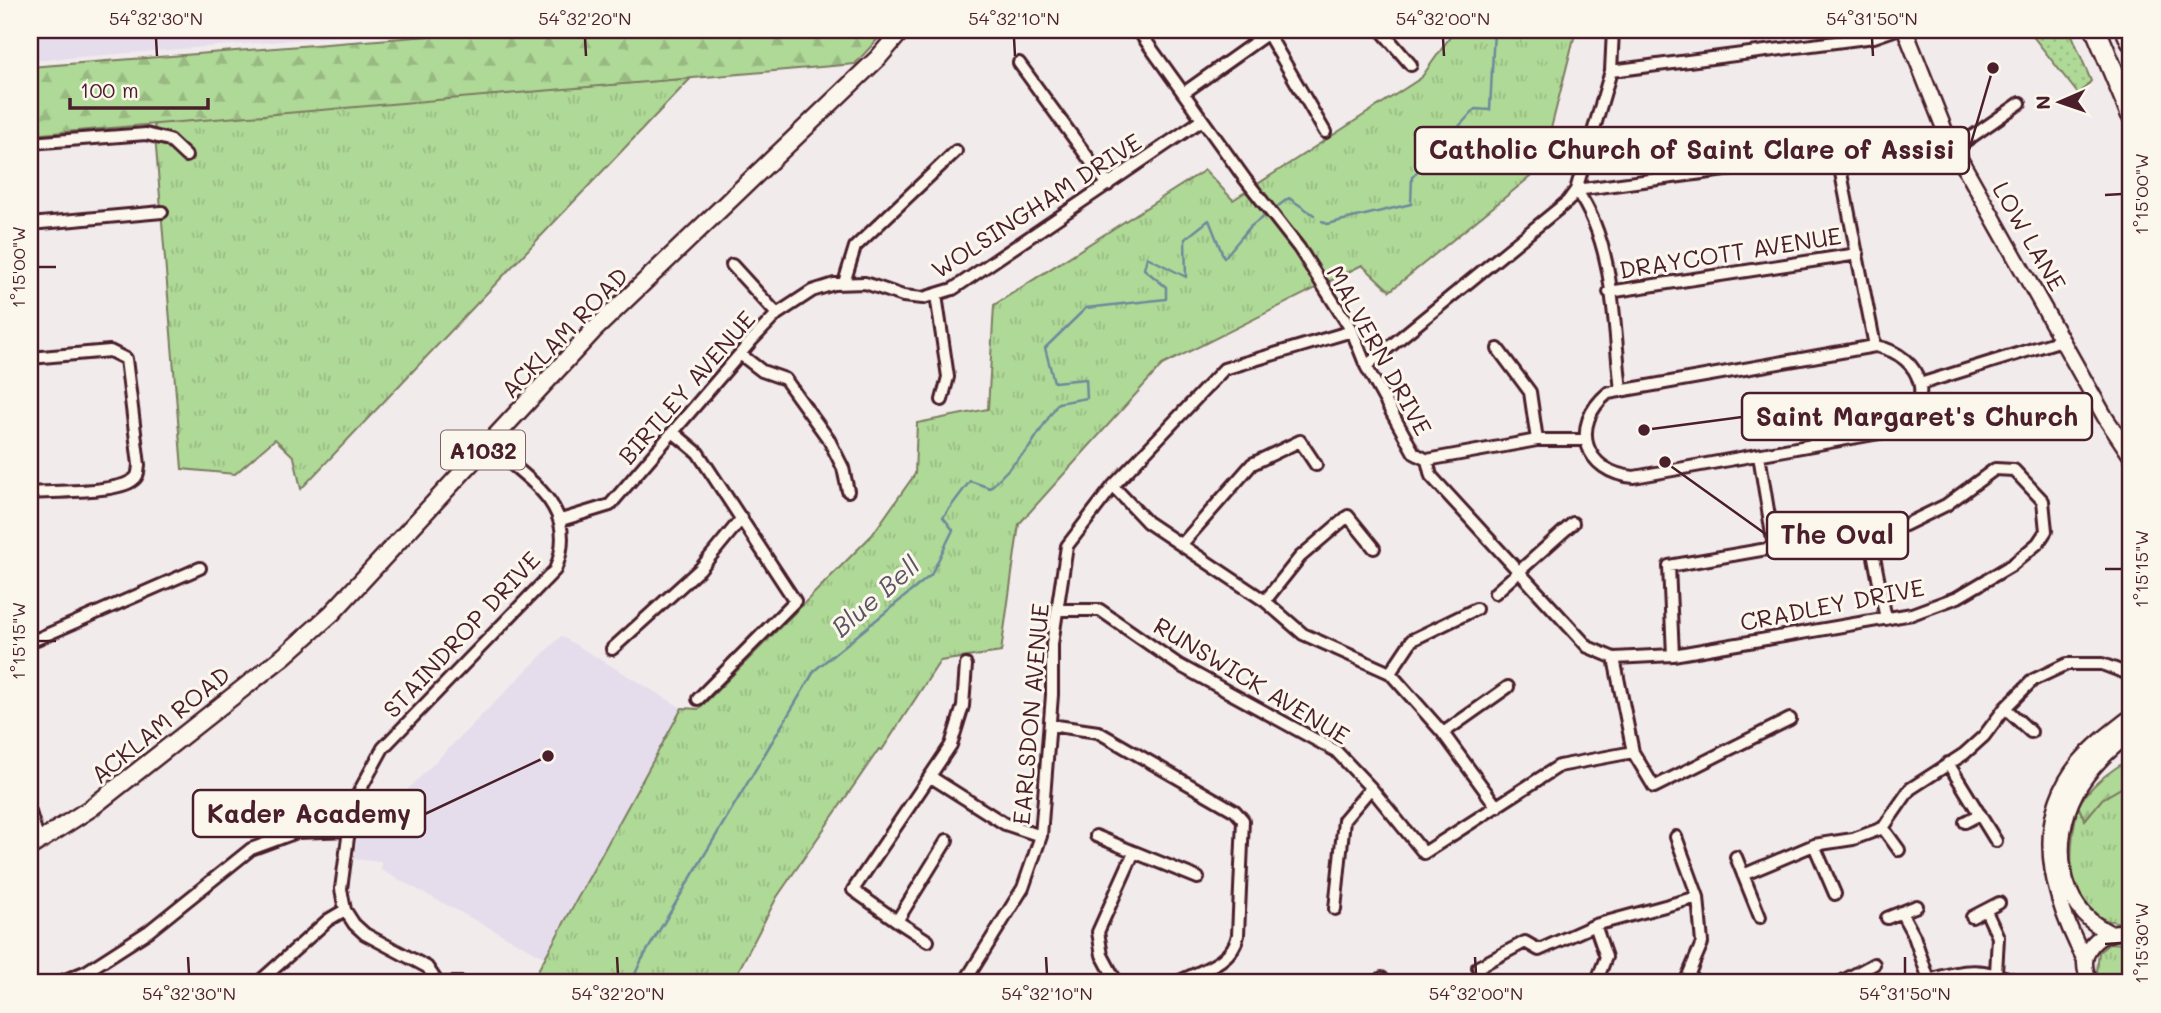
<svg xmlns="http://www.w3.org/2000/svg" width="2161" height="1013" viewBox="0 0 2161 1013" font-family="Mali,sans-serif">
	<defs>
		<pattern id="grass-tufts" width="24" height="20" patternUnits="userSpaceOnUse" patternTransform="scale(1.75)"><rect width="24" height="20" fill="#afd997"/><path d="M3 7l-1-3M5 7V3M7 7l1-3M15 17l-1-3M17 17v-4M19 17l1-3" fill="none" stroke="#98ba82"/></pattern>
		<pattern id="forest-firs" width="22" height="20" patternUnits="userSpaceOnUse" patternTransform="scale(1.75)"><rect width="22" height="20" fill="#afd997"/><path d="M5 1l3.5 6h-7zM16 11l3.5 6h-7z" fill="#98ba82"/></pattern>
		<pattern id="park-dots" width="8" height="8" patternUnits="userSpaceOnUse" patternTransform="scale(1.75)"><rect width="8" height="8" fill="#afd997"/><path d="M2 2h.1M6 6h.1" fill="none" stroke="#98ba82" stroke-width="1.8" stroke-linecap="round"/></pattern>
	</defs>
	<rect width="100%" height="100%" fill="#f1ebec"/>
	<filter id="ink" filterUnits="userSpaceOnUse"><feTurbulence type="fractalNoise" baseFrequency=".0143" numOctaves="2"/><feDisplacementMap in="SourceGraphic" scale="14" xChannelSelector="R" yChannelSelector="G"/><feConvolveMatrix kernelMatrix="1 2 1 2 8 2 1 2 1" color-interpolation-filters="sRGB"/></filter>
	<g filter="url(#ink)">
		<!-- built -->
		<path fill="#e5ddec" d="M30 30H418L30 61Z
			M561 636 682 708 544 957 381 870V862L354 859 362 803 387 810Z"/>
		<!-- grass -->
		<path fill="url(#grass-tufts)" stroke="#7c7c61" stroke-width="2" d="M1455 30H1576L1541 168 1390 291 1362 265 1162 365 1019 524 1001 652 940 661 882 750 879 749 777 897 732 983H531L682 708 699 709 872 535 915 474 917 423 988 409 994 305 1205 170 1233 200 1421 78Z
			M691 78 301 489 294 457 275 439 235 474 182 469 154 123Z
			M2131 782V923C2121 922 2109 923 2099 917 2062 894 2070 842 2078 806L2085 820 2102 799Z
			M2110 943 2124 944 2131 948V980L2126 983H2108L2097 972 2099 952Z"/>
		<!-- forest -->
		<path fill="url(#forest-firs)" stroke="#7c7c61" stroke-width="2" d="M506 30H886L855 64 30 135V67Z
			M2131 758V782L2102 799 2085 820 2078 806C2090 785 2110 771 2131 758Z"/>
		<!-- park -->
		<path fill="url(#park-dots)" stroke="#7c7c61" stroke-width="2" d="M2028 30H2070L2091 81 2079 95Z"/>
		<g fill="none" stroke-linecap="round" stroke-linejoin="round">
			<!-- stream -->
			<path stroke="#6e899b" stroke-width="2.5" d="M1274 209 1289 198 1314 215
				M1322 221 1327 224 1411 204 1412 177 1475 109 1490 110 1494 30
				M631 983 641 961 815 670 931 575 953 530 943 517 970 481 990 488 1029 448 1058 403 1087 398 1086 379 1054 382 1045 348 1086 308 1166 299V287L1144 269 1147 257 1186 277 1185 239 1209 220 1224 258 1250 227 1268 213"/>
			<defs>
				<path id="street" d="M1138 30 1245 179 1299 248 1352 331 1366 366 1414 453 1427 460
					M1381 30 1411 65
					M1268 34 1325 132
					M1019 63 1108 185
					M1611 71 1874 37 1894 30
					M1185 92 1271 31
					M30 143 146 134 169 140 186 156
					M1954 149 2020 103
					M1576 190 1822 157 1832 158 1840 168 1875 346
					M1576 190C1616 245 1613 325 1621 390
					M30 224 162 212
					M732 265 777 314
					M844 283 855 247 956 151
					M1609 292 1858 254
					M936 295 948 377 942 400
					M1875 346C1924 355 1939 407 1891 431L1634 477C1584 473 1569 425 1608 393Z
					M1498 349 1530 392 1537 440
					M740 354 762 371 785 379 829 440 843 468 848 491
					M30 358 110 351 126 359 139 465C138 471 139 476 133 480 117 493 53 491 30 493
					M1366 366 1568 201 1576 190 1611 71 1613 30
					M1920 384 2062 340
					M673 432 698 453 795 601 698 699
					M1759 455 1774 547
					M1427 460 1431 476 1588 647 1614 658 1673 655 1912 614 1958 597 2012 565 2038 543 2046 531 2043 501 2014 470 1995 469 1946 505 1905 525 1669 566 1673 655
					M1427 460 1537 440H1586
					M1113 486 1147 522 1265 601 1303 634 1390 673 1443 733 1497 807
					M561 520 610 505 752 340 777 314 812 291 834 284 865 283 903 296 923 298 953 289 1202 120
					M1869 531 1886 619
					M1182 544 1252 464 1300 441 1316 465
					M1495 593 1573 523
					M1265 601 1300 557 1348 516 1374 548
					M1059 610H1100L1179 665 1336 751 1371 788 1344 820 1335 909
					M30 642 200 568
					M612 649 700 569 742 518
					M1614 658 1633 752 1654 787 1790 719
					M1390 673 1412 640 1476 609
					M2005 708 2031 732
					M1050 725 1098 732 1235 811 1243 820 1238 935C1233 963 1199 971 1176 983
					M1443 733 1508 687
					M1948 763 1996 841
					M931 777 1005 824 1041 836
					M1371 788 1424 853 1559 766 1633 752
					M30 812 39 842
					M1965 822 1980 814
					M1883 828 1899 850
					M1096 836 1134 852
					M1676 837 1698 897 1702 943 1685 983
					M947 840 897 921 853 890 951 745 963 706 966 665
					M1814 845 1835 894
					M1736 857 1760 917
					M1743 875 1814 845 1853 839 1883 828 1910 789 1964 754 1984 736 2005 708 2033 680 2067 664H2102L2131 675
					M1986 911 1998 937 1996 973
					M1901 912 1914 936 1930 983
					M1972 917 1999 903
					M1887 918 1917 906
					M897 921 928 941
					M1595 925 1606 957 1596 983
					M1382 978 1384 983
					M1929 980C1967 968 1982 968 2019 982
					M58 983 87 971 149 931 251 849 297 832 349 830
					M258 983 328 920 345 910
					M438 983 427 967 365 934 354 924 345 910 341 889 349 830 359 792 383 748 555 570C581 507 530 482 488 444
					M445 983H462
					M964 983 1023 888 1041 836 1052 695V644L1067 546 1113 486 1224 369 1352 331
					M1117 983 1102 955 1098 932 1134 852 1198 878
					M1484 983 1478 967 1525 942 1539 950 1595 925 1698 897
					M1839 983 1874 964"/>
				<path id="secondary" d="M1905 30 1947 136 2105 417 2131 456
					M2108 932C2057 907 2051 839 2076 792 2089 768 2109 750 2130 733
					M2085 960C2052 898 2030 823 2079 763 2094 745 2113 731 2131 717
					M2092 983C2071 955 2101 924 2131 934"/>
				<path id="primary" d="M30 847 91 808 284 656 332 613 593 331 878 58 902 30"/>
				<path id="highway" d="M2096 30 2131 114
					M2126 30 2131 41
					M2124 738 2131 735"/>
			</defs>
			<!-- street casing -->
			<use href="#street" stroke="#4a1f2b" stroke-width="16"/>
			<!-- secondary casing -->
			<use href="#secondary" stroke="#4a1f2b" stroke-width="19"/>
			<!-- primary casing -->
			<use href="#primary" stroke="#4a1f2b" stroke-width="21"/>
			<!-- highway casing -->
			<use href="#highway" stroke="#4a1f2b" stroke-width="24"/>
			<!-- street -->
			<use href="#street" stroke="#fbf7ec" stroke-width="10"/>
			<!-- secondary -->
			<use href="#secondary" stroke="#fbf7ec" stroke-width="14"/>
			<!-- primary -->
			<use href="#primary" stroke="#fbf7ec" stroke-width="16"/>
			<!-- highway -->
			<use href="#highway" stroke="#fbf7ec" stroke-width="19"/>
		</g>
	</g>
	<!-- ticks -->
	<path fill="none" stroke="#4a1f2b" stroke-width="2.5" d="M156 38 157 56M585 38 586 56M1014 38 1015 56M1443 38 1444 56M1872 38 1873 56M2105 195 2122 194M38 267H56M2105 569H2122M38 641H56M2105 944 2122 943M188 957 189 974M617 957 618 974M1046 957 1047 974M1475 957 1476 974M1905 957V974"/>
	<g text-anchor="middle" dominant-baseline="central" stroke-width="6" stroke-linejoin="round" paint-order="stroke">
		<!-- shield labels -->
		<rect fill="#fbf7ec" stroke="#7f6065" stroke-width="2" x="441" y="430.5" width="84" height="39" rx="5"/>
		<g font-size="23" font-weight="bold" fill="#4a1f2b">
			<text x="483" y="450">A1032</text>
		</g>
		<!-- street labels -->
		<g font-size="24" fill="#4a1f2b" stroke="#fbf7ec">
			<text transform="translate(1036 205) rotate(-33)">WOLSINGHAM DRIVE</text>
			<text transform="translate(2030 236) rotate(60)">LOW LANE</text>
			<text transform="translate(1730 252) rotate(-9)">DRAYCOTT AVENUE</text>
			<text transform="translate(564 332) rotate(-46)">ACKLAM ROAD</text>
			<text transform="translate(1380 350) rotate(61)">MALVERN DRIVE</text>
			<text transform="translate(686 387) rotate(-49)">BIRTLEY AVENUE</text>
			<text transform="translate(1832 604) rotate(-11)">CRADLEY DRIVE</text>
			<text transform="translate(461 634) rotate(-47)">STAINDROP DRIVE</text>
			<text transform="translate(1252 680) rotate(31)">RUNSWICK AVENUE</text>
			<text transform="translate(1030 714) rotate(-85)">EARLSDON AVENUE</text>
			<text transform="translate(160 724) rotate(-39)">ACKLAM ROAD</text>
		</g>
		<!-- water labels -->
		<g font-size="26" font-style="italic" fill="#5c5463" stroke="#fbf7ec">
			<text transform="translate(875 596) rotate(-41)">Blue Bell</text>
		</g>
	</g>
	<!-- callouts -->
	<path fill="none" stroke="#4a1f2b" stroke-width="2.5" d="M1993 68L1969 150M1644 430L1742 417M1665 462L1767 535M548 756L425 814"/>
	<g fill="#4a1f2b" stroke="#fbf7ec" stroke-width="2.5">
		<circle cx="1993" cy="68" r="7"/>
		<circle cx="1644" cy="430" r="7"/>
		<circle cx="1665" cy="462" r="7"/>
		<circle cx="548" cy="756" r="7"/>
	</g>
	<g fill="#fbf7ec" stroke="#4a1f2b" stroke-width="2.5">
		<rect x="1415" y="127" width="554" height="47" rx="7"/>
		<rect x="1742" y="393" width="350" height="47" rx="7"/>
		<rect x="1767" y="512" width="141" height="47" rx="7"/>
		<rect x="193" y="790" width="232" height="47" rx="7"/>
	</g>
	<g font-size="26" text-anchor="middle" font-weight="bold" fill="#4a1f2b">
		<text x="1692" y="159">Catholic Church of Saint Clare of Assisi</text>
		<text x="1917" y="426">Saint Margaret's Church</text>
		<text x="1837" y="544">The Oval</text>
		<text x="309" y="823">Kader Academy</text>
	</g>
	<!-- margin -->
	<rect width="2161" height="1013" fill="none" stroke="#fbf7ec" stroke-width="77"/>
	<!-- north arrow -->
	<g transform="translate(2060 102) rotate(268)" stroke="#fbf7ec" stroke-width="5" paint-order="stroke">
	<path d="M0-5L12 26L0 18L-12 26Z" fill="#4a1f2b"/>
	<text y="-10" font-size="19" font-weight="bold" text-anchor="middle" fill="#4a1f2b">N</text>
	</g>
	<!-- scale -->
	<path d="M70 98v10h138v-10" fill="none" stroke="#4a1f2b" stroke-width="3.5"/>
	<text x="80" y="98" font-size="21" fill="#4a1f2b" stroke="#fbf7ec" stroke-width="5" paint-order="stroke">100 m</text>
	<rect x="38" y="38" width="2084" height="936" fill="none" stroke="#4a1f2b" stroke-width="2.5"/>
	<g font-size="18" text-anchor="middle" fill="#4a1f2b">
		<text x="156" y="25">54°32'30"N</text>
		<text x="585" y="25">54°32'20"N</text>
		<text x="1014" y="25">54°32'10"N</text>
		<text x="1443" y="25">54°32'00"N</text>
		<text x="1872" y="25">54°31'50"N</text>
		<text transform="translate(2142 194) rotate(-90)" y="6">1°15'00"W</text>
		<text transform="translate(19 267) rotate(-90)" y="6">1°15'00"W</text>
		<text transform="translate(2142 569) rotate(-90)" y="6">1°15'15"W</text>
		<text transform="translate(19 641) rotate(-90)" y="6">1°15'15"W</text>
		<text transform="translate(2142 943) rotate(-90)" y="6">1°15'30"W</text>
		<text x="189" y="1000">54°32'30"N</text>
		<text x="618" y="1000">54°32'20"N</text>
		<text x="1047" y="1000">54°32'10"N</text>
		<text x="1476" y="1000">54°32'00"N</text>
		<text x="1905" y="1000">54°31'50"N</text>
	</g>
</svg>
